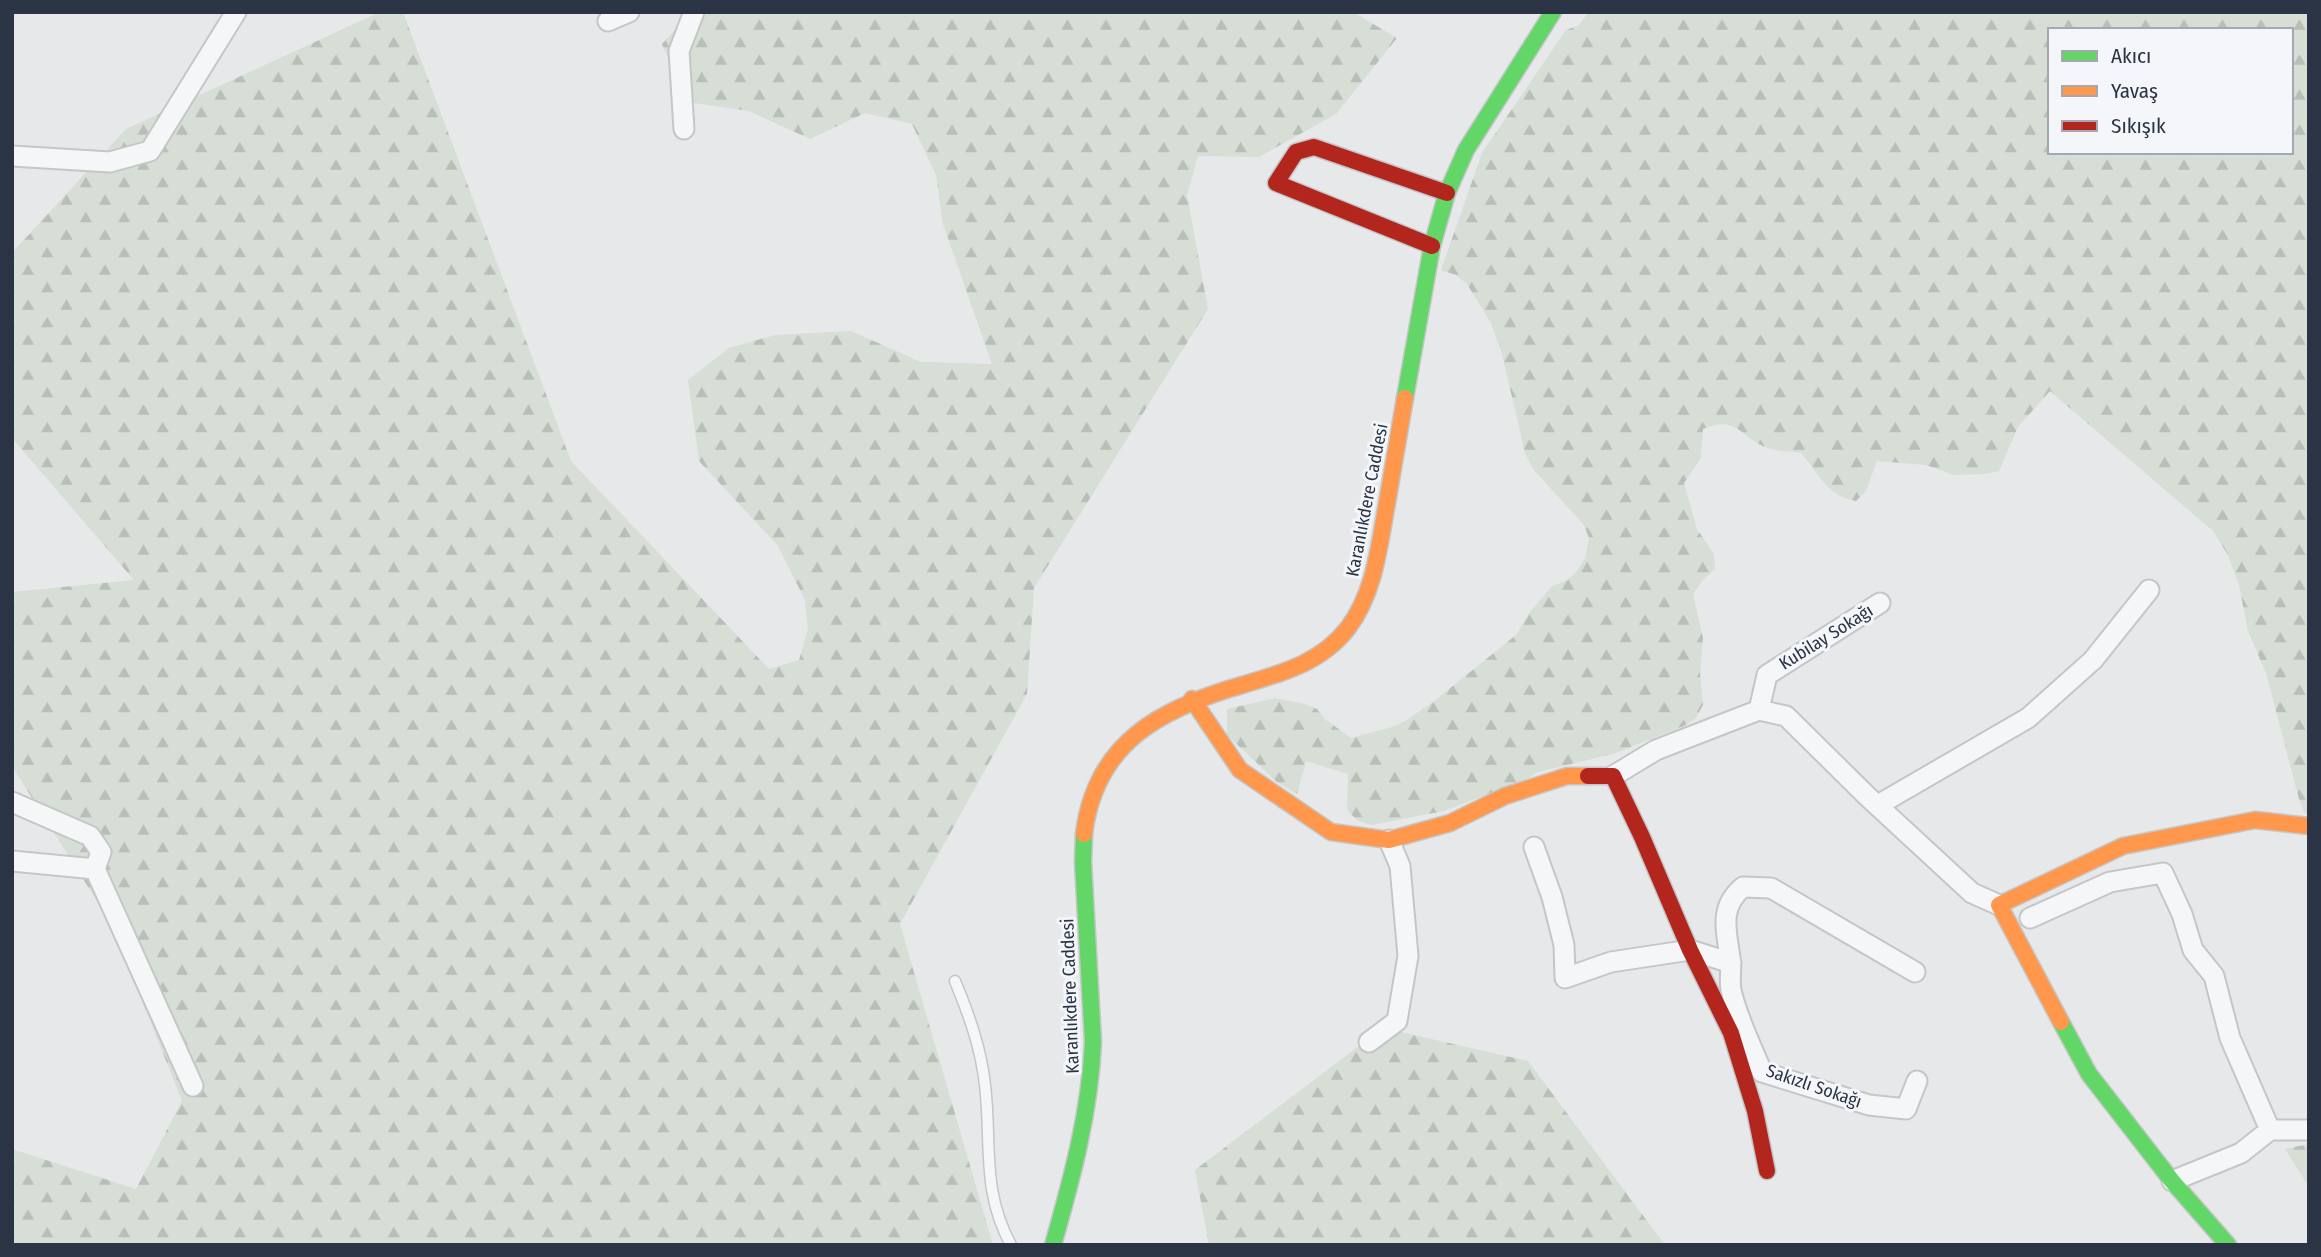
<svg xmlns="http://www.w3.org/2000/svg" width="2321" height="1257" viewBox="0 0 2321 1257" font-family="'Fira Sans Condensed',sans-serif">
	<defs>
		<pattern id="forest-firs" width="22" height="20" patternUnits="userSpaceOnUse" patternTransform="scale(1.75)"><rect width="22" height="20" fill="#d6ded6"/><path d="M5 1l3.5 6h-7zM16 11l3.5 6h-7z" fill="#b8bfb9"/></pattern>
	</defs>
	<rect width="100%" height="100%" fill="#e6e8ea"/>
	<!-- forest -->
	<path fill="url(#forest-firs)" fill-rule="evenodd" d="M380 12H403L571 461 769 669 799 660 808 629 805 600 778 546 699 461 688 380 729 348 775 335 851 331 921 362 992 364 943 224 936 175 912 124 865 113 810 139 749 111 687 102 662 44 691 12H1353L1397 38 1336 114 1259 157 1198 156 1187 195 1208 309 1034 588 1027 694 900 924 993 1245H12V1149L136 1189 182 1101 112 925 12 766V592L134 580 12 438V253L126 129Z
		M1589 12H2309V815L2304 812 2299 799 2266 673 2248 631 2239 585 2228 555 2213 531 2050 391 2018 427 1999 471 1985 474 1954 475 1926 465 1877 461 1866 491 1856 501C1826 496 1819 473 1801 453 1790 451 1777 452 1768 448 1740 438 1738 414 1703 429L1701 458 1684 483 1697 529 1714 554 1715 569 1703 580 1693 594 1703 638 1700 673 1703 705 1696 718 1684 726 1613 754 1538 772 1525 780 1444 811 1371 825 1358 821 1347 810 1348 774 1306 761 1297 794 1277 782 1227 735V709L1275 698 1305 704 1317 709 1326 720 1351 738 1392 727 1405 721 1433 702 1516 635 1530 612 1552 586 1566 581 1576 572 1585 558 1589 538 1584 525 1533 469 1525 453 1502 354 1491 323 1467 284 1456 275 1441 270 1482 153 1566 30 1579 25ZM2050 30H2291V152H2050Z
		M1383 1028 1528 1061 1665 1245H1209L1195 1170Z
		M2309 1144V1187L2285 1149Z"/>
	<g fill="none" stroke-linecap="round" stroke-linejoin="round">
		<defs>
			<path id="lane" d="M955 981C969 1015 981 1048 985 1085 992 1143 981 1190 1011 1245"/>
			<path id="street" d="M608 21 629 12
				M684 129 679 51 694 12
				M12 156 110 162 150 151 236 12
				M1759 710 1767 675 1880 603
				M1613 776 1656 750 1759 710 1786 716 1867 796 1972 893 1999 905
				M12 802 90 836 101 852 95 869
				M1878 805 2028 718 2093 660 2149 590
				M1534 847 1552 897 1564 945 1565 978 1611 962 1690 950 1731 963
				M12 861 95 869 193 1086
				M2030 918 2110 882 2163 873 2182 914 2193 950 2214 976 2230 1038 2270 1130
				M1915 972 1771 888 1743 887C1719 907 1726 930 1730 957 1732 968 1729 980 1731 990 1737 1018 1751 1045 1762 1072L1869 1105 1906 1109 1917 1081
				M1369 1042 1397 1021 1408 956 1400 866 1389 840
				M2172 1181 2241 1153 2270 1130H2309"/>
			<path id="fast" d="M1405 398 1432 246 1447 193 1466 150 1553 12
				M2061 1022 2089 1074 2172 1181 2228 1245
				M1053 1245C1072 1178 1090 1112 1093 1042L1083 862 1084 834"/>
			<path id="slow" d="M1192 699 1240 770 1331 832 1389 840 1450 823 1505 796 1567 776H1588
				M1084 834C1095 742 1162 708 1242 685 1282 673 1321 663 1348 628 1375 592 1379 546 1387 503 1393 468 1399 433 1405 398
				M2061 1022 1999 905 2123 846 2255 820 2309 826"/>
			<path id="jam" d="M1432 246 1276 183 1296 152 1314 147 1447 193
				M1588 776H1613L1642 837 1690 950 1731 1033 1755 1111 1767 1171"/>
		</defs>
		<!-- lane casing -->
		<use href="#lane" stroke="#c4c6c8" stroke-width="13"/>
		<!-- street casing -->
		<use href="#street" stroke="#c4c6c8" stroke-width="23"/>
		<!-- fast casing -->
		<use href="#fast" stroke="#c4c6c8" stroke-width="19"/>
		<!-- slow casing -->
		<use href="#slow" stroke="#c4c6c8" stroke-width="19"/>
		<!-- jam casing -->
		<use href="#jam" stroke="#c4c6c8" stroke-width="19"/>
		<!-- lane -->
		<use href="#lane" stroke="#f5f6f7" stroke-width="10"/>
		<!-- street -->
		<use href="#street" stroke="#f5f6f7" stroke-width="19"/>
		<!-- fast -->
		<use href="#fast" stroke="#63d668" stroke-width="16"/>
		<!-- slow -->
		<use href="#slow" stroke="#ff974d" stroke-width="16"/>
		<!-- jam -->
		<use href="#jam" stroke="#b3261e" stroke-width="16"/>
	</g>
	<g text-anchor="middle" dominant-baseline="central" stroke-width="6" stroke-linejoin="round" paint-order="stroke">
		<!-- street labels -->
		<g font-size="18" fill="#2b3445" stroke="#f4f6f9">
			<text transform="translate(1367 500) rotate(-79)">Karanlıkdere Caddesi</text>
			<text transform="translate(1826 637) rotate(-32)">Kubilay Sokağı</text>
			<text transform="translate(1070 996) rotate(-92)">Karanlıkdere Caddesi</text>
			<text transform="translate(1814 1086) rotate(19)">Sakızlı Sokağı</text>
		</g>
	</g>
	<!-- border -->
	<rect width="2321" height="1257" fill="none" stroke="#2b3445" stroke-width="28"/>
	<!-- legend -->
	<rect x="2048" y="28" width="245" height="126" fill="#f4f6f9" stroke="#a4a8b1" stroke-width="2"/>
	<rect x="2062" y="51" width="35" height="10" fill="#63d668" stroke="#a4a8b1" stroke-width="2"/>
	<text x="2111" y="63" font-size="21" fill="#2b3445">Akıcı</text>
	<rect x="2062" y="86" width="35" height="10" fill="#ff974d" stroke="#a4a8b1" stroke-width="2"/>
	<text x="2111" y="98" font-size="21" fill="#2b3445">Yavaş</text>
	<rect x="2062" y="121" width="35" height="10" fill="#b3261e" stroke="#a4a8b1" stroke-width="2"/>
	<text x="2111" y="133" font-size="21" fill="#2b3445">Sıkışık</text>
</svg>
